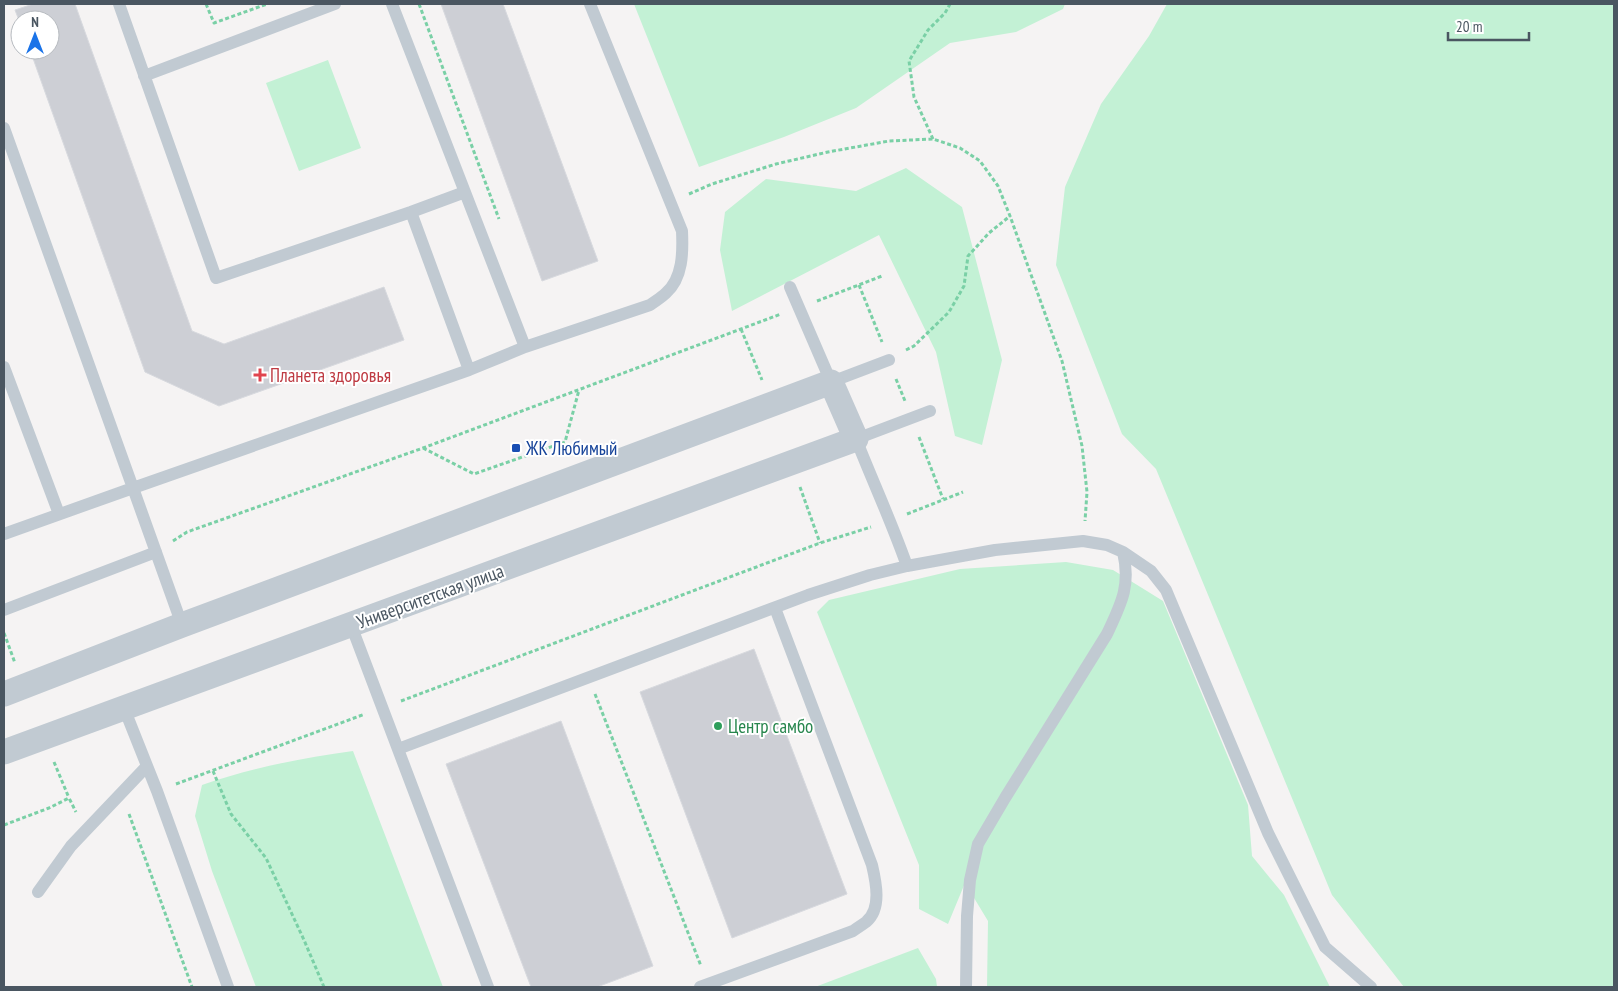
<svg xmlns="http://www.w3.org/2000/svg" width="1618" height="991" viewBox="0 0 1618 991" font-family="'PT Sans Narrow',sans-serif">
	<rect width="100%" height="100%" fill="#f5f3f3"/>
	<!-- green -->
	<path fill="#c3f1d5" d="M634 4H1065L1063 9 1016 32 950 43 856 108 784 137 699 167Z
		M1167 4H1614V987H1404L1332 895 1156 469 1122 434 1056 265 1065 187 1101 104 1149 36Z
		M328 60 361 148 299 171 266 83Z
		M906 168 962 207 1002 360 982 445 955 436 936 352 879 235 732 311 720 250 725 212 766 179 856 191Z
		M1066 562 1113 570 1163 601 1248 805 1252 856 1284 895 1330 987H987L988 921 965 883 948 924 919 909V865L817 612 829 600 960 569Z
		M353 751 443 987H256L212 871 195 816 202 785C250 768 302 758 353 751Z
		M918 948 936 979 937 987H815Z"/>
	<!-- building -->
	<path fill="#cdcfd5" stroke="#d7d9de" d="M33 4H75L192 331 224 344 384 287 404 340 219 406 145 372 30 50H50V20H20V23L15 10Z
		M441 4H503L598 261 542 281Z
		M754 649 847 894 732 938 640 692Z
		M561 721 653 966 597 987H531L446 764Z"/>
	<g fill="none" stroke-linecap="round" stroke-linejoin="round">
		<!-- path -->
		<path stroke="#7ad0a6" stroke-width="3" stroke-dasharray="4 2.5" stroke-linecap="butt" d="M206 4 214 23 267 4
			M419 4 499 219
			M933 139 914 97 909 61 928 30 945 13 950 4
			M689 194 712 184 776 164 828 152 889 141 933 139 960 148 980 161 998 186 1010 216 1062 361 1082 446 1087 492 1085 521
			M859 285 882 342
			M817 301 882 276
			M741 329 762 380
			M906 350 914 346 949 312 964 286 968 256 989 233 1010 216
			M896 379 905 401
			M919 437 943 499
			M423 448 474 474 565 442 579 390
			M800 487 820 543
			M907 514 963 492
			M173 541 187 532 423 448 781 314
			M4 633 15 663
			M595 694 701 966
			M401 701 820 543 871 527
			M54 762 69 798
			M213 771 231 814 266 858 304 940 324 987
			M176 784 365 714
			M129 814 192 987
			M4 825 49 808 69 798 76 812"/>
		<!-- service -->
		<path stroke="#c1cad2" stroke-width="12" d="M119 4 216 278 411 212 465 192
			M392 4 525 347
			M144 76 335 4
			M4 128 133 488 469 370 525 347 650 305C655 301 661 298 666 293 683 278 683 252 682 231L590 4
			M411 212 469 370
			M790 287 831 382 889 360
			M4 367 59 514
			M4 534 133 488 182 625
			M907 566C892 523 873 482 856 439L930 411
			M4 610 156 552
			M351 625 488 987
			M124 708 157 791 228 987
			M398 749 808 595 870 575 907 566 995 550 1083 541 1107 545 1123 552 1151 571 1166 590 1268 833 1325 947 1371 987
			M38 892 71 846 147 766
			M700 987 853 931C857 928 862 925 866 922 882 909 876 882 872 865L775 608
			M966 987 967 916 970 880 978 844 1005 798 1107 634C1121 604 1131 586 1123 552"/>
		<!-- minor -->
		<path stroke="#c1cad2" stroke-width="25" d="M4 694 182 625 831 382 856 439 4 752"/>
	</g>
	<!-- markers -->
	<path fill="#e0444e" stroke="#fff" stroke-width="2" d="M257.5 367.5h5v5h5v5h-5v5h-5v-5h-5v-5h5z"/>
	<rect fill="#1a4fb4" stroke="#fff" stroke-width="2" x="511" y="443" width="10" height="10" rx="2.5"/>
	<circle fill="#2e9e5b" stroke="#fff" stroke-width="2" cx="718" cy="726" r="5"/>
	<g text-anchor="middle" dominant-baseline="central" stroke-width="4" stroke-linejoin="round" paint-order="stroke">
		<!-- health labels -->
		<g font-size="19" fill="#be3a42" stroke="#fff" text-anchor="start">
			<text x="270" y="375">Планета здоровья</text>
		</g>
		<!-- transit labels -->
		<g font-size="19" fill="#164399" stroke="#fff" text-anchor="start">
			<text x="526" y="448">ЖК Любимый</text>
		</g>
		<!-- street labels -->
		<g font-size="19" fill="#4a5661" stroke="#fff">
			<text transform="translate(430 596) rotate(-20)">Университетская улица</text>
		</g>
		<!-- leisure labels -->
		<g font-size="19" fill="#27864d" stroke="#fff" text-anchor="start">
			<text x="728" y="726">Центр самбо</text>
		</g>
	</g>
	<!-- border -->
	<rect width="1618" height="991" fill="none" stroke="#4a5661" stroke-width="10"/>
	<!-- north arrow -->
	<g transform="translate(35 35)"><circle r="24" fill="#ffffff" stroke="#b7bbc0"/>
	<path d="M0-4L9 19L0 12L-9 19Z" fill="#1a73e8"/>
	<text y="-8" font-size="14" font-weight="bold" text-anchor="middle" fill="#4a5661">N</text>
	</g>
	<!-- scale -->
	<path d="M1448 32v8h81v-8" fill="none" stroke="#4a5661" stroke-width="2.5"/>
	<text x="1456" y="32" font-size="15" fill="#4a5661" stroke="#ffffff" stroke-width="4" paint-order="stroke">20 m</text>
</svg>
